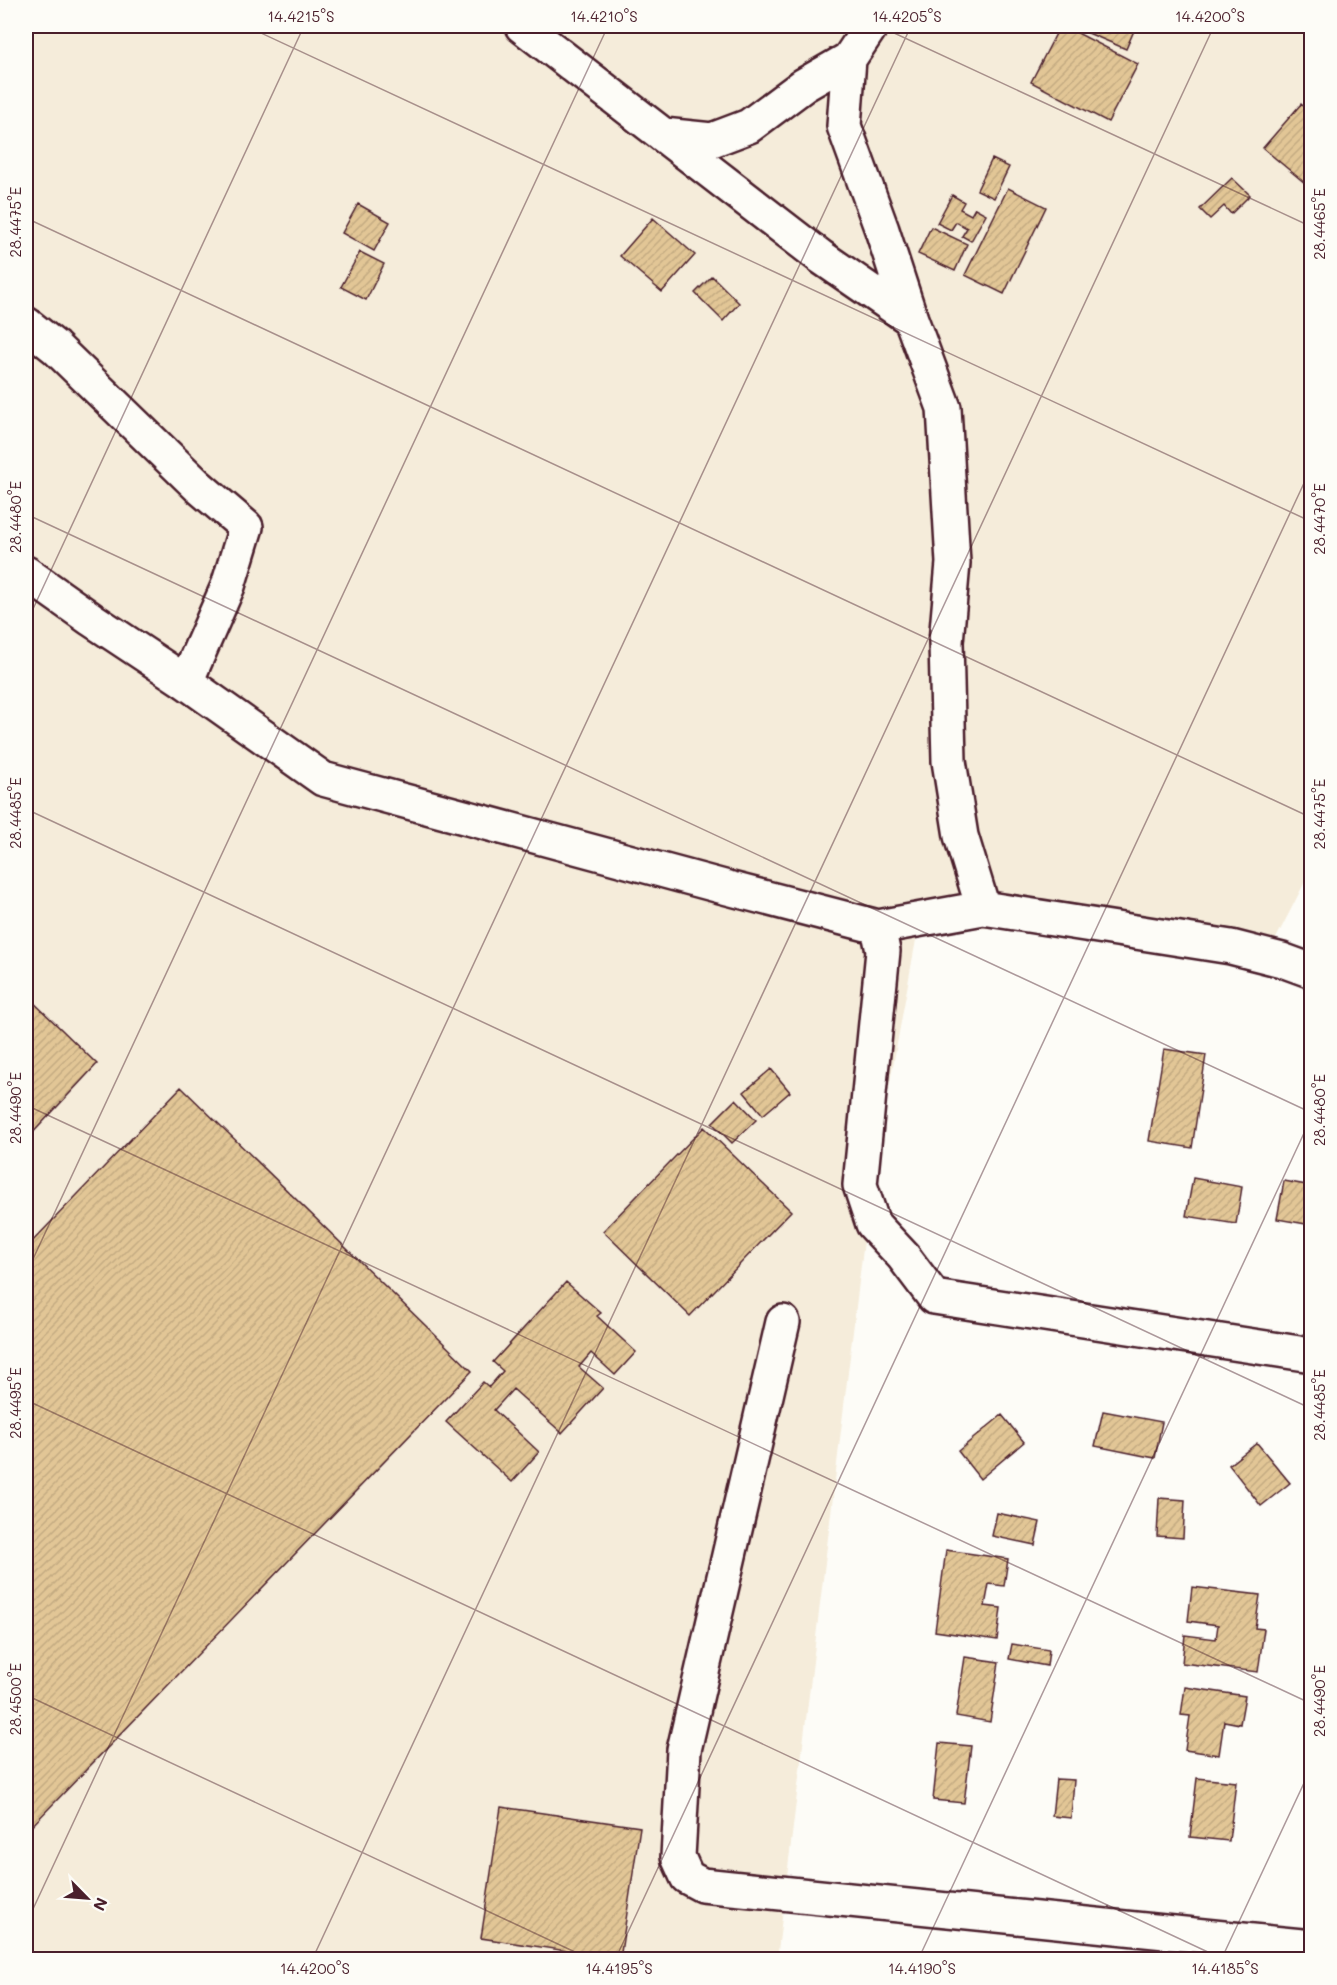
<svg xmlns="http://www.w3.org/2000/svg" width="1337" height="1985" viewBox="0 0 1337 1985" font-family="Mali,sans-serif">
	<defs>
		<pattern id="building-hatch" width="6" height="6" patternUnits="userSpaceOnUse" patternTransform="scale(1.5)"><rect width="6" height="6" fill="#e2c696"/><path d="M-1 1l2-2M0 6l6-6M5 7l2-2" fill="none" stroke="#c3aa81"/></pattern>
	</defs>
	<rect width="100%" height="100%" fill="#fdfcf7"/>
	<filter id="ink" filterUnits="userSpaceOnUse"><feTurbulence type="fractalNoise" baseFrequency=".0167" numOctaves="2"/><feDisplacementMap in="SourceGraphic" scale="12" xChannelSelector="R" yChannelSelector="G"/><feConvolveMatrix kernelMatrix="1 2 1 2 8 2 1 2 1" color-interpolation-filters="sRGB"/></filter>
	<g filter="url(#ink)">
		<!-- built -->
		<path fill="#f5ecda" d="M26 26H1311V870L1261 968 1086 927 918 929 870 1191 777 1959 26 1960Z"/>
		<!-- building -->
		<path fill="url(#building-hatch)" stroke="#4a1f2b" stroke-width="1.5" d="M1060 26H1064L1138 64 1108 122 1031 82Z
			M1083 26H1136L1126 49 1081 30Z
			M1301 104 1312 113V189L1263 148Z
			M992 159 1009 167 994 198 977 190Z
			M1232 178 1250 195 1231 214 1224 206 1210 219 1200 209Z
			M1008 188 1046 207 1004 294 965 275Z
			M952 195 964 202 960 209 971 215 975 208 986 214 971 241 962 236 967 228 956 222 951 230 937 223Z
			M358 204 390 222 374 251 342 233Z
			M653 218 695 255 662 292 620 256Z
			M931 227 967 244 955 271 918 254Z
			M360 252 384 264 366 300 341 287Z
			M712 276 739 303 723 321 695 293Z
			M26 995 97 1064 26 1140Z
			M1164 1049 1206 1055 1192 1148 1149 1141Z
			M771 1069 790 1092 763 1115 744 1092Z
			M181 1087 472 1371 26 1832V1248Z
			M736 1099 756 1120 732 1143 712 1123Z
			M704 1127 791 1211 690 1316 603 1231Z
			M1193 1178 1242 1187 1236 1224 1186 1216Z
			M1284 1181 1312 1186V1225L1277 1219Z
			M566 1282 601 1313 597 1316 636 1352 615 1375 591 1353 579 1367 603 1388 562 1433 513 1389 494 1410 539 1452 512 1482 446 1422 483 1382 489 1387 503 1371 493 1362Z
			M1103 1411 1162 1422 1155 1458 1095 1446Z
			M1002 1415 1024 1442 980 1479 958 1451Z
			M1257 1443 1290 1483 1261 1506 1229 1465Z
			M1159 1498 1185 1500 1183 1538 1157 1536Z
			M997 1513 1040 1522 1035 1545 992 1536Z
			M946 1550 1008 1559 1004 1586 989 1584 985 1606 1001 1608 997 1640 935 1631Z
			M1192 1587 1260 1595 1255 1628 1264 1629 1258 1672 1182 1663 1185 1635 1216 1639 1218 1625 1188 1621Z
			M1012 1644 1049 1650 1047 1666 1009 1659Z
			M965 1657 999 1662 990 1722 956 1716Z
			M1185 1687 1245 1696 1240 1724 1224 1721 1219 1755 1185 1750 1190 1716 1181 1715Z
			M939 1743 971 1746 964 1803 933 1800Z
			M1197 1778 1236 1782 1229 1841 1190 1837Z
			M1056 1779 1074 1780 1071 1818 1052 1816Z
			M501 1807 640 1827 620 1959 481 1938Z"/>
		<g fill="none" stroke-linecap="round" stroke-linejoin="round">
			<defs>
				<path id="minor" d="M522 26 821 257 911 319
					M871 26 849 59 844 126 882 230 911 319 944 408 953 563 946 642 949 761 961 836 983 908 1231 947 1282 960 1312 971
					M663 135 712 140 749 126 804 85 849 59
					M26 324 55 347 198 486 246 527 228 586 186 682
					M26 573 91 619 186 682 323 779 724 887 878 927 983 908
					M878 927 883 951 860 1185 873 1224 903 1256 934 1297 1312 1355
					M783 1322 684 1750 678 1857 687 1877 702 1885 1312 1947"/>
			</defs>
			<!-- minor casing -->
			<use href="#minor" stroke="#4a1f2b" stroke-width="38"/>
			<!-- minor -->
			<use href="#minor" stroke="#fdfcf7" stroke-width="33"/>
		</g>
	</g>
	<!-- ticks -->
	<path fill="none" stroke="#4a1f2b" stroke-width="1.5" stroke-opacity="0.45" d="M246 26 1312 522M879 26 1312 227M26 218 1312 818M26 514 1312 1113M26 624 304 26M26 809 1312 1409M26 1105 1312 1704M26 1274 608 26M26 1400 1225 1960M26 1695 592 1960M26 1924 911 26M312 1960 1214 26M615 1960 1312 466M918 1960 1312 1116M1221 1960 1312 1766"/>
	<!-- margin -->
	<rect width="1337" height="1985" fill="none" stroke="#fdfcf7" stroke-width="66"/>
	<!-- north arrow -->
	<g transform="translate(87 1898) rotate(115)" stroke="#fdfcf7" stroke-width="4.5" paint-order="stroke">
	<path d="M0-4.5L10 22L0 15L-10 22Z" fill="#4a1f2b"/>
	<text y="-9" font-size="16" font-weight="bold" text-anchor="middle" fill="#4a1f2b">N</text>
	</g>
	<rect x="33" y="33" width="1271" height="1919" fill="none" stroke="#4a1f2b" stroke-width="2"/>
	<g font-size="15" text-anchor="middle" fill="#4a1f2b">
		<text x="301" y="22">14.4215°S</text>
		<text x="604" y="22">14.4210°S</text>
		<text x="907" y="22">14.4205°S</text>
		<text x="1210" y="22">14.4200°S</text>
		<text transform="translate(16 222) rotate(-90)" y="5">28.4475°E</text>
		<text transform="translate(1320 224) rotate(-90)" y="5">28.4465°E</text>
		<text transform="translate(16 517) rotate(-90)" y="5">28.4480°E</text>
		<text transform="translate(1320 519) rotate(-90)" y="5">28.4470°E</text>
		<text transform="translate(16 813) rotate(-90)" y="5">28.4485°E</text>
		<text transform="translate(1320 814) rotate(-90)" y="5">28.4475°E</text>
		<text transform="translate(16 1108) rotate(-90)" y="5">28.4490°E</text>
		<text transform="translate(1320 1110) rotate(-90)" y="5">28.4480°E</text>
		<text transform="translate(16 1403) rotate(-90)" y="5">28.4495°E</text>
		<text transform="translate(1320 1405) rotate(-90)" y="5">28.4485°E</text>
		<text transform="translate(16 1699) rotate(-90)" y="5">28.4500°E</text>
		<text transform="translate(1320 1701) rotate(-90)" y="5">28.4490°E</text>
		<text x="315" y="1974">14.4200°S</text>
		<text x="619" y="1974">14.4195°S</text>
		<text x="922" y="1974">14.4190°S</text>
		<text x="1225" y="1974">14.4185°S</text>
	</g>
</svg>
